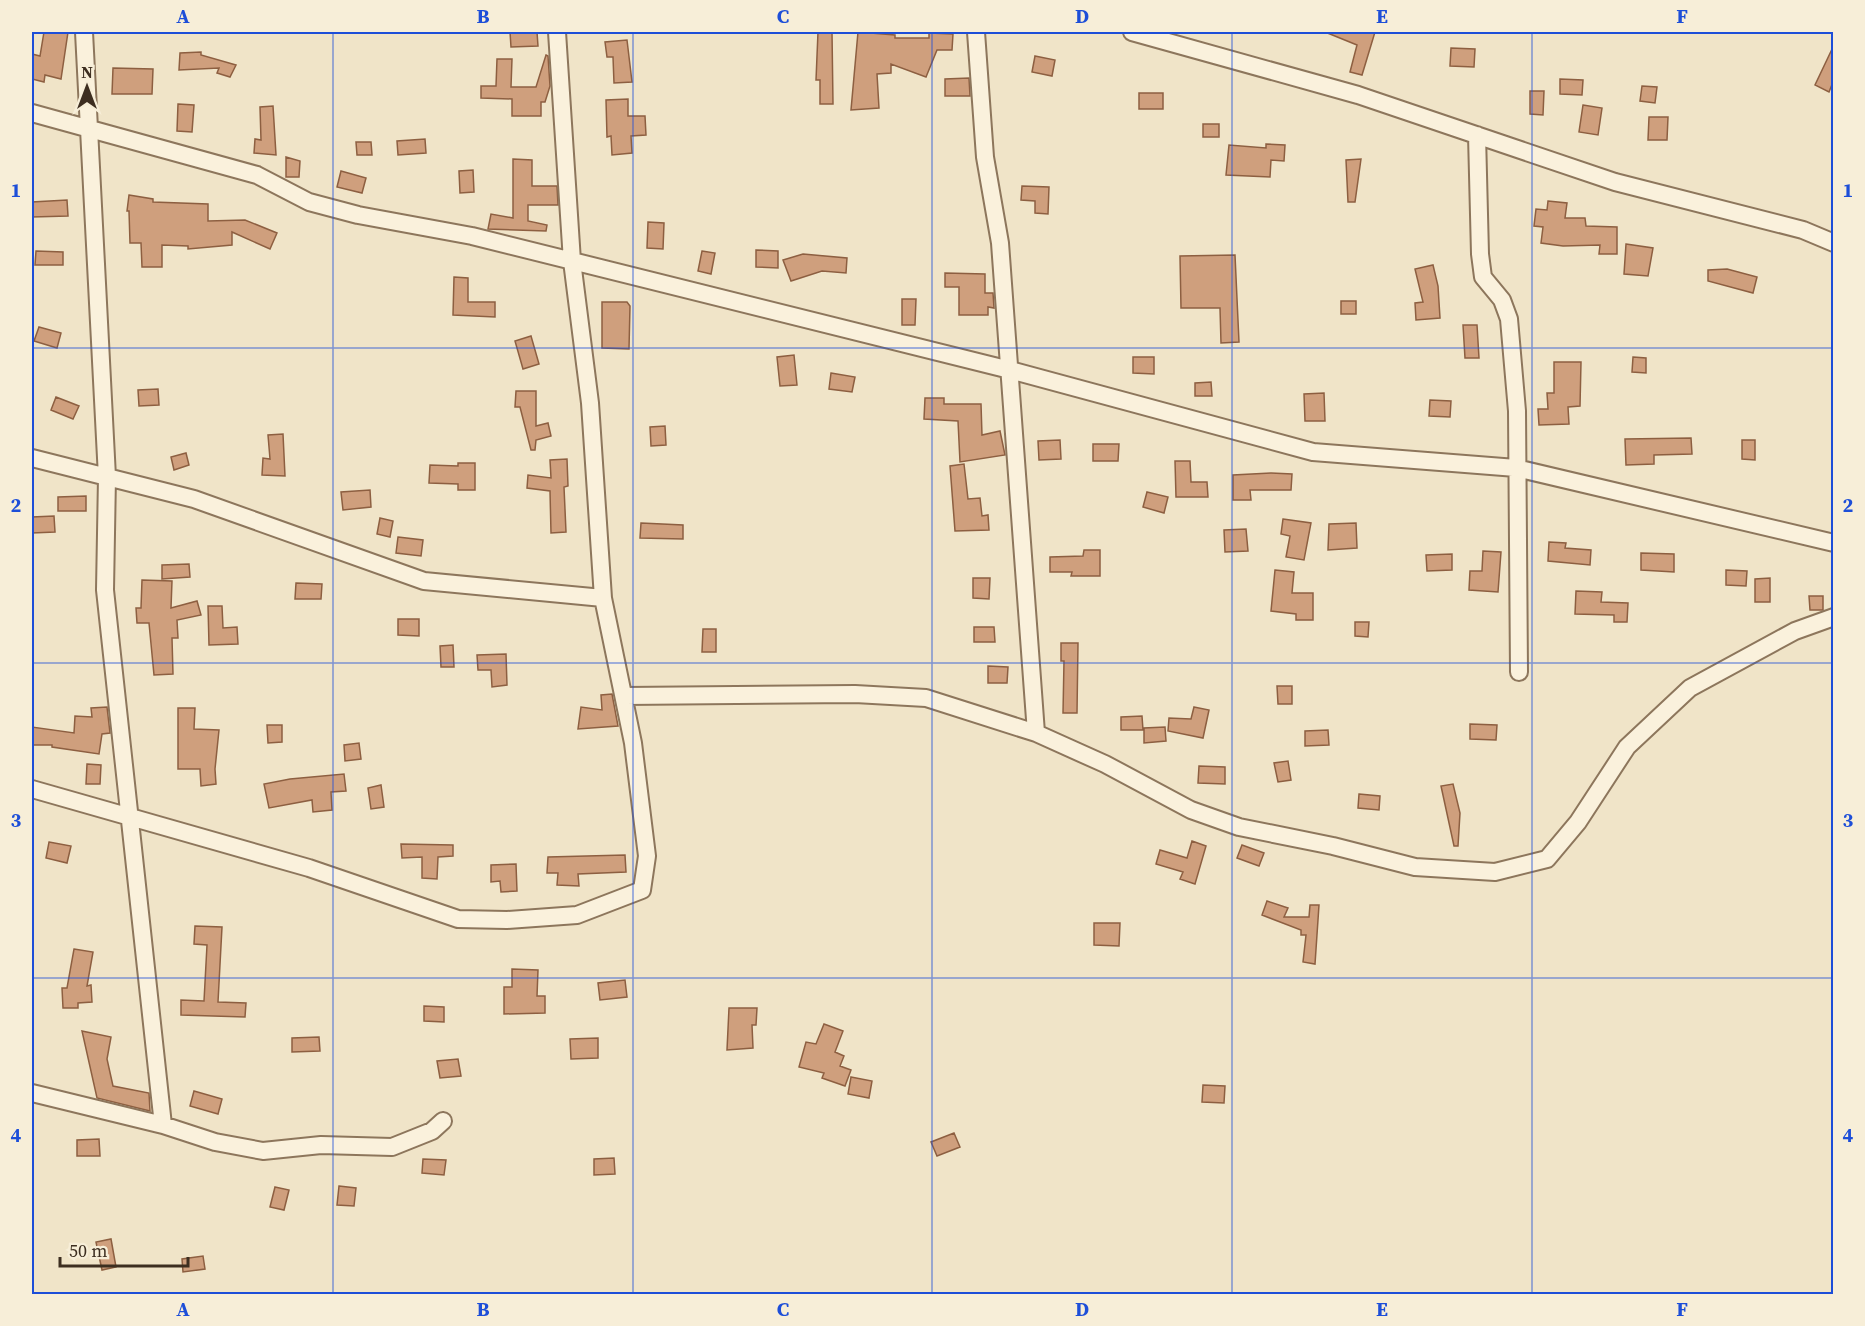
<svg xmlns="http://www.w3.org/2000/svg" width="1865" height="1326" viewBox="0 0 1865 1326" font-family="'Source Serif 4',serif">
	<rect width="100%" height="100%" fill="#f0e4c8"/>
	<!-- building -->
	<path fill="#cf9f7d" stroke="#8d5f41" stroke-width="1.5" d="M44 32H68L61 79 45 75 44 82 32 79V54L40 56Z
		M510 32H537L538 46 511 47Z
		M818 32H832L833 104H820V80H816Z
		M858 32 895 35V38H929V33L953 34 952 50H937L926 77 891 64V73L877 74 879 108 851 110Z
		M1325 32H1375L1362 75 1350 72 1357 45Z
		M627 40 632 82 614 83 613 57H607L605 42Z
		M1833 47V82L1829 92 1815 85Z
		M1451 48 1475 49 1474 67 1450 66Z
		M201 52V55L236 65 230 77 217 73 219 68 179 70 180 53Z
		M546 55 548 56 550 86 545 102H541V116H512V99L481 98V86H496L497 59H512L511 87H536Z
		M1035 56 1055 60 1052 76 1032 72Z
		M113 68 153 69 152 94H112Z
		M969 78 970 96H945V79Z
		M1560 79 1583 80 1582 95 1560 94Z
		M1642 86 1657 87 1655 103 1640 101Z
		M1530 91H1544L1543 115 1530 114Z
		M1139 93H1163V109H1139Z
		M628 99V116H645L646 135 631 136 632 153 612 155 611 136 607 137 606 100Z
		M178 104 194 105 192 132 177 131Z
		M1583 105 1602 108 1598 135 1579 132Z
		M273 106 276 155 254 153 255 139 261 140 260 107Z
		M1649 117H1668L1667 140H1648Z
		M1203 124H1219V137H1203Z
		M425 139 426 153 398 155 397 141Z
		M356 142H371L372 155H357Z
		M1266 144 1285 145 1284 161 1271 160 1270 177 1226 175 1229 145 1266 148Z
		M286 157 300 161 299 177H286Z
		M513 159 532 160V186H557L558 205H528V221L547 225 546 231 488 229 491 214 513 218Z
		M1361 159 1355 202H1348L1346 160Z
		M473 170 474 192 460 193 459 171Z
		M341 171 366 178 362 193 337 187Z
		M1022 186 1049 187 1048 214 1035 213V201L1021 200Z
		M129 195 153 199V202L208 204V221L245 220 277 233 270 249 232 232V245L188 249V246L162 245V267H142L141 243H130L129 211H127Z
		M67 200 68 216 32 217V202Z
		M1548 201 1567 203 1565 218H1585L1586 226 1617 227V254H1599L1600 245 1563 246 1541 243 1543 227 1534 226 1536 209 1547 210Z
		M648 222 664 223 663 249 647 248Z
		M1626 244 1653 248 1648 276 1624 274Z
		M756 250 778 251V268L756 267Z
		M36 251 63 252V265H35Z
		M702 251 715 253 711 274 698 271Z
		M803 254 847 258 846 273 822 271 791 281 783 260Z
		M1235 255 1239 342 1221 343 1220 308H1181L1180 256Z
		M1433 265 1438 286 1440 318 1416 320 1415 303 1423 302 1415 269Z
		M1727 269 1757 277 1753 293 1708 281V270Z
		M945 273 985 274V293H993L994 308 988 307V315H959V287H945Z
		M454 277 468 278V302H495V317L453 315Z
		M902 299H916L915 325H902Z
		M1341 301H1356V314H1341Z
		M602 302H627L630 306 629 349 602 348Z
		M1463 325H1477L1479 358H1465Z
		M39 327 61 333 57 348 34 341Z
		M531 336 539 364 523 369 515 341Z
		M794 355 797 385 780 386 777 357Z
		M1133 357H1154V374L1133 373Z
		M1633 357 1646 358V373L1632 372Z
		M1554 362H1581L1580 406 1568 407 1569 424 1539 425 1538 409H1548L1547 393H1554Z
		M831 373 855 377 852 392 829 389Z
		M1211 382 1212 396H1195V383Z
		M158 389 159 405 139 406 138 390Z
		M516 391H536V426L548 423 551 436 536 440 535 450H531L520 407H515Z
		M1324 393 1325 421H1305L1304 394Z
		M56 397 79 406 73 419 51 410Z
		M925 398H944V404H981L982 435 1000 431 1005 455 960 462 958 421 924 419Z
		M1430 400 1451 401 1450 417 1429 416Z
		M665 426 666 445 651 446 650 427Z
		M283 434 285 476 262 475 263 458 270 459 268 435Z
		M1691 438 1692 454 1654 455V464L1626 465 1625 439Z
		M1060 440 1061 459 1039 460 1038 441Z
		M1742 440H1755V460L1742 459Z
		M1093 444H1119L1118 461H1093Z
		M186 453 189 465 174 470 171 457Z
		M567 459 568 486 564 487 566 532 551 533 550 491 527 488 528 475 551 478 550 460Z
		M1175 461H1190L1191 482H1207L1208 497H1176Z
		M458 463H475V490H458V484L429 483 430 465 458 466Z
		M964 464 968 499 980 498 982 516 988 515 989 530 955 531 950 466Z
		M1271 473 1292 474 1291 490H1250L1251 500H1233V475Z
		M370 490 371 507 343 510 341 492Z
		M1147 492 1168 497 1164 513 1143 507Z
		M86 496V511H58V497Z
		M54 516 55 532 32 533V517Z
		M380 518 393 521 390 537 377 534Z
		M1283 519 1311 523 1304 560 1286 557 1290 536 1281 534Z
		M641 523 683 525V539L640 538Z
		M1356 523 1357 548 1328 550 1329 524Z
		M1246 529 1248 551 1225 552 1224 530Z
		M398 537 423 540 421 556 396 553Z
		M1549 542 1566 543 1565 548 1591 550 1590 565 1548 561Z
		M1084 550H1100V576H1071L1072 572H1050V557L1083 556Z
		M1483 551 1501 552 1498 592 1469 590 1470 571H1482Z
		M1641 553 1674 554V572L1641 570Z
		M1452 554V570L1427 571 1426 555Z
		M189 564 190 577 162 579V565Z
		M1275 570 1294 572 1292 593H1313V620H1296V614L1271 611Z
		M1726 570 1747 571 1746 586 1726 585Z
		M973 578H990L989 599 973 598Z
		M1770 578V602H1755V579Z
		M142 580 172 581 171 608 197 601 201 615 177 620 178 638H172L173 674 154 675 149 623H137L136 608H141Z
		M296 583 322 584 321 599H295Z
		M1576 591 1602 592 1601 602 1628 603 1627 622H1614V615L1575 614Z
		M1809 596H1823V610H1810Z
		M208 606H222L223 628 237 627 238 644 209 645Z
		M398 619H419V636L398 635Z
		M1355 622H1369L1368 637 1355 636Z
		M974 627H994L995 642H974Z
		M703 629H716V652H702Z
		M1061 643H1078L1077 713H1063L1064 661H1061Z
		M453 645 454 667H441L440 646Z
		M506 654 507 685 492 687 491 670H478L477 655Z
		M988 666 1008 667 1007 683H988Z
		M1277 686H1292V704H1278Z
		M612 694 618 726 578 729 581 707 602 710 601 695Z
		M107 707 110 733 102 734 99 754 52 747V745H32V727L74 733 75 716 92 717 91 708Z
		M1194 707 1209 710 1203 738 1168 731 1169 718 1191 719Z
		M178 708H195L194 729 219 730 215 769 216 784 201 786 200 769H178Z
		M1142 716 1143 730H1121V717Z
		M1470 724 1497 725 1496 740 1470 739Z
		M267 725H282V742L268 743Z
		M1165 727 1166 741 1144 743V728Z
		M1328 730 1329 745 1305 746V731Z
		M359 743 361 759 345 761 344 745Z
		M1288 761 1291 780 1278 782 1274 763Z
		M87 764 101 765 100 784H86Z
		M1199 766 1225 767V784L1198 783Z
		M344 774 346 791 331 792 332 810 313 812 312 800 269 808 264 784 290 779Z
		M1453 784 1460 813 1458 846H1454L1441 786Z
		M381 785 384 807 371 809 368 788Z
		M1359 794 1380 796 1379 810 1358 808Z
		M1192 841 1206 846 1195 884 1180 879 1183 872 1156 864 1160 850 1187 858Z
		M49 842 71 846 67 863 46 858Z
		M401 844 453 845V856L438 857 437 879 422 878V857L402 858Z
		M1242 845 1264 853 1259 866 1237 858Z
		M625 855 626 872 578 874 579 886 557 885 558 873H547L548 857Z
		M516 864 517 891 501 892 500 881 491 882V865Z
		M1267 901 1288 908 1284 917H1309L1310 905H1319L1315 964 1303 962 1306 935H1301V930L1262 915Z
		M1094 923H1120L1119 946 1094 945Z
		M195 926 222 927 218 1002 246 1003 245 1017 181 1015V1000L204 1001 207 945 194 944Z
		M74 949 93 952 87 986 91 985 92 1002 78 1003V1008H63L62 988H67Z
		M512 969 538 970 537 996H545V1013L504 1014V987H512Z
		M625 980 627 997 600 1000 598 983Z
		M424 1006 444 1007V1022L424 1021Z
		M729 1008H757L756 1025H752L753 1048 727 1050Z
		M824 1024 843 1031 835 1052 844 1056 840 1066 851 1070 845 1086 822 1078 824 1073 799 1067 806 1042 816 1044Z
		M82 1031 111 1037 107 1059 113 1086 149 1093 150 1111 97 1098Z
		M319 1037 320 1051 292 1052V1038Z
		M598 1038V1058L571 1059 570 1039Z
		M458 1059 461 1076 440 1078 437 1061Z
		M851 1077 872 1081 869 1098 848 1094Z
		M1203 1085 1225 1086 1224 1103 1202 1102Z
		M194 1091 222 1099 218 1114 190 1106Z
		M954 1133 960 1147 937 1156 931 1142Z
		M99 1139 100 1156H77V1140Z
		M614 1158 615 1174 594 1175V1159Z
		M423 1159 446 1160 444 1175 422 1173Z
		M339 1186 356 1188 354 1206 337 1205Z
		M275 1187 289 1190 284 1210 270 1207Z
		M111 1239 116 1267 102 1270 96 1242Z
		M203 1256 205 1269 183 1272 182 1259Z"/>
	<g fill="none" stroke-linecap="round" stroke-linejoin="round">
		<defs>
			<path id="street" d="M84 32 107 477 105 590 163 1125
				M976 32 985 157 1000 243 1036 733
				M1132 32 1358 95 1615 182 1803 230 1834 243
				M32 113 257 175 309 202 358 215 472 236 1010 370 1313 452 1516 468 1834 543
				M1477 135 1480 254 1483 277 1502 300 1509 319 1517 411 1519 672
				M32 458 194 499 424 581 603 598
				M625 696 855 694 926 698 1036 733 1105 764 1191 810 1239 827 1333 846 1415 867 1495 872 1547 859 1578 822 1627 747 1690 688 1795 631 1834 617
				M32 789 309 868 458 919 507 920 577 915 642 890 647 856 633 743 603 598 590 403 572 261 557 32
				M32 1093 163 1125 215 1142 263 1151 321 1145 392 1147 432 1131 443 1121"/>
		</defs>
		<!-- street casing -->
		<use href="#street" stroke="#8d765c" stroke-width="20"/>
		<!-- street -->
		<use href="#street" stroke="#faf1dc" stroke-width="16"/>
	</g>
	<!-- grid -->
	<path fill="none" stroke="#1d4ed8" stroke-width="1.5" stroke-opacity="0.55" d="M333 32V1294M633 32V1294M932 32V1294M1232 32V1294M1532 32V1294M32 348H1834M32 663H1834M32 978H1834"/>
	<!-- border -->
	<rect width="1865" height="1326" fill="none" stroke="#f7eed8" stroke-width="66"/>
	<!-- north arrow -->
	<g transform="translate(87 87)" stroke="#f7eed8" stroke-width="4.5" paint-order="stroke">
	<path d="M0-4.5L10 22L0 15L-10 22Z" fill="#3d2e20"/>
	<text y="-9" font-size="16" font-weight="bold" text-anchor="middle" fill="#3d2e20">N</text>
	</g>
	<!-- scale -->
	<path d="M60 1257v9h128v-9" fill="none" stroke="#3d2e20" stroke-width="3"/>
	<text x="69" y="1257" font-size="18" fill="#3d2e20" stroke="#f7eed8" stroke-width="4.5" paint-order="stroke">50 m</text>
	<rect x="33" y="33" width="1799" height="1260" fill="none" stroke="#1d4ed8" stroke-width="2"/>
	<g font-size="20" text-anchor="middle" font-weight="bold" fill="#1d4ed8">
		<text x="183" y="23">A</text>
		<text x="483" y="23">B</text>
		<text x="783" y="23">C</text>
		<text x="1082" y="23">D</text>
		<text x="1382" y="23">E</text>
		<text x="1682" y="23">F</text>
		<text x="16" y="197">1</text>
		<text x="1848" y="197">1</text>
		<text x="16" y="512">2</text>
		<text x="1848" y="512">2</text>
		<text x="16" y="827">3</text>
		<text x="1848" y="827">3</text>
		<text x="16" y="1142">4</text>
		<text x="1848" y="1142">4</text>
		<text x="183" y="1316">A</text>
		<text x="483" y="1316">B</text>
		<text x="783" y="1316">C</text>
		<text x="1082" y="1316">D</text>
		<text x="1382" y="1316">E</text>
		<text x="1682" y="1316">F</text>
	</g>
</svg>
